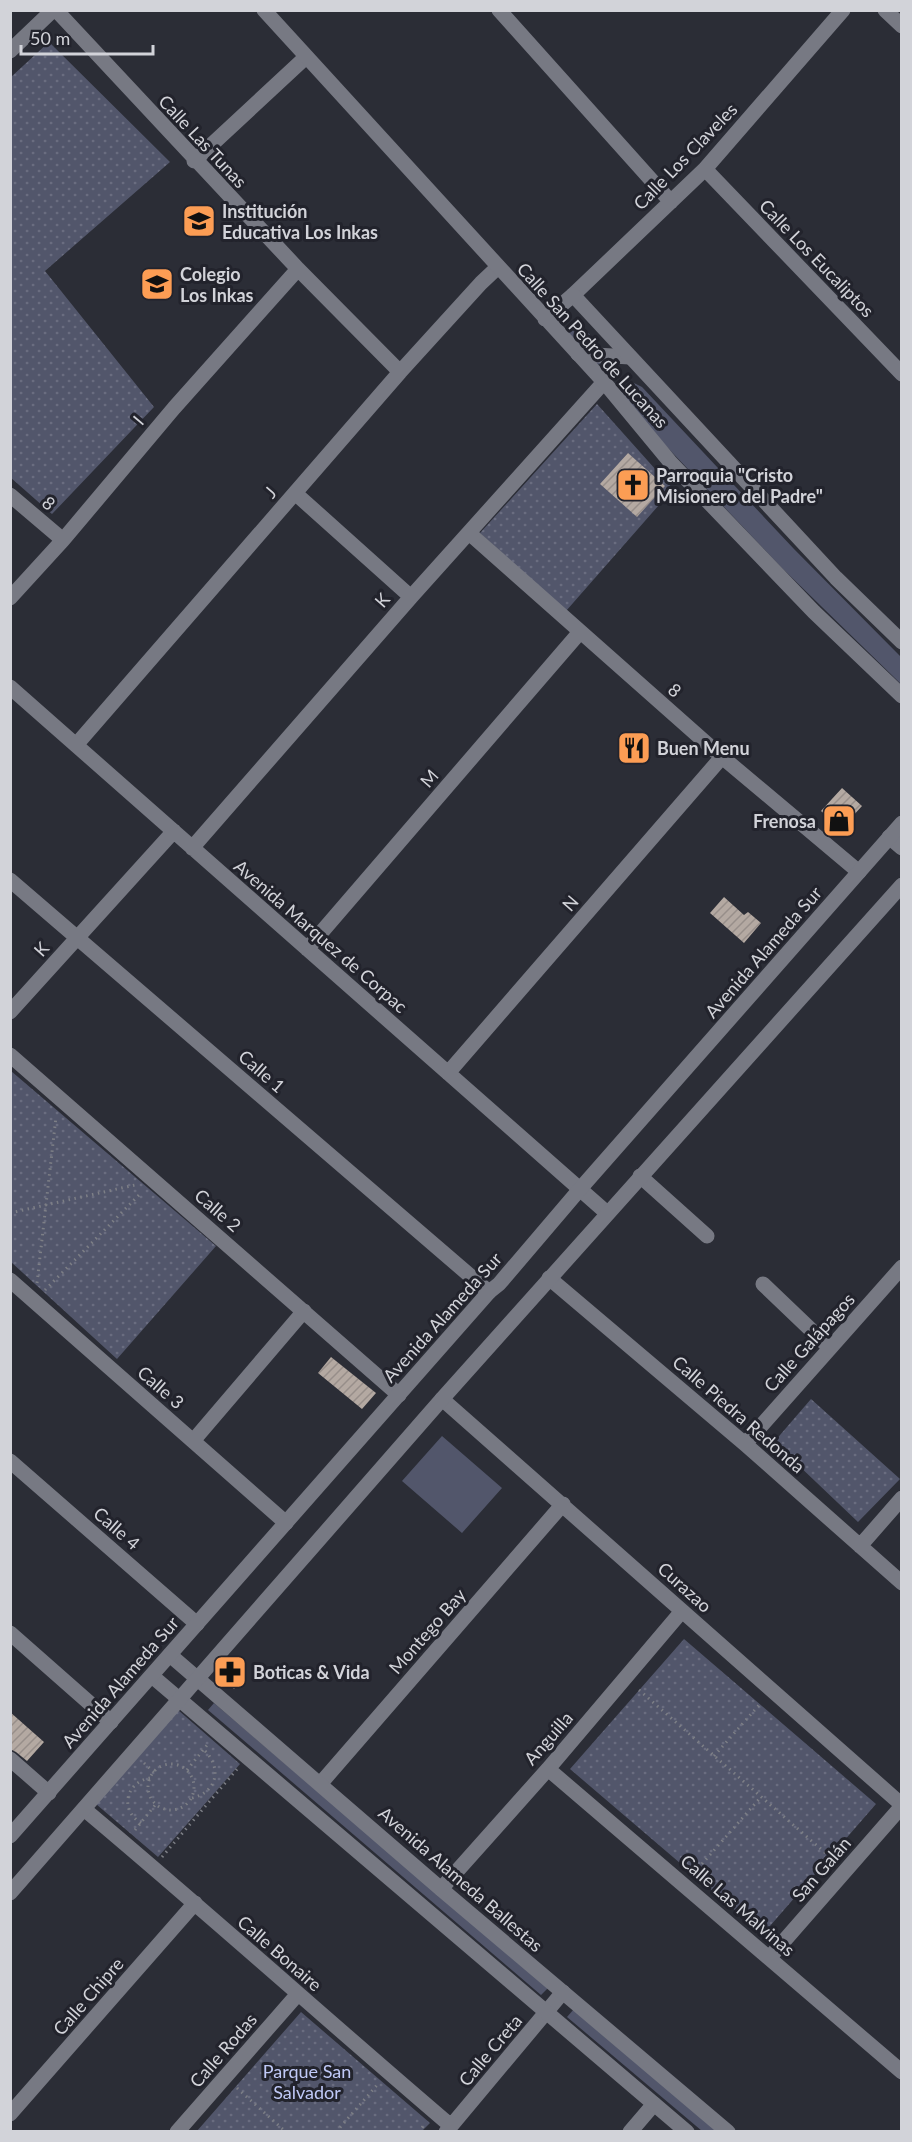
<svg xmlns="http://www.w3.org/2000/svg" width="912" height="2142" viewBox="0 0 912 2142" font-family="Lato,sans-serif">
	<defs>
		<pattern id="park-dots" width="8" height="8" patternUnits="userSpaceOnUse" patternTransform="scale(1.5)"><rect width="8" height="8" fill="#52566b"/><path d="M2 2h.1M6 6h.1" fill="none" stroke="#6a6d80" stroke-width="1.8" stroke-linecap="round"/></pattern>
		<pattern id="building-hatch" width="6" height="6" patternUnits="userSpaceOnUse" patternTransform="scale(1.5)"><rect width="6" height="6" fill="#b4a9a2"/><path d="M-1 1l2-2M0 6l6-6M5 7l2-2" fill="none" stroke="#978e8a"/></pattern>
	</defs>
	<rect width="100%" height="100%" fill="#2b2d36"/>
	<!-- green -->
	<path fill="#52566b" d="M573 324C586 325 604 350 605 362L597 365 567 335 568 331Z
		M630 381 642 387 794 549 901 657V684L783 569 628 406 622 394V388Z
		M442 1436 502 1488 462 1533 402 1481Z
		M214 1703 548 1988 541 1995 208 1710Z
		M574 2009 717 2131H702L567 2017Z"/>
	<!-- park -->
	<path fill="url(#park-dots)" d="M49 42 170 162 45 271 154 407 52 514 10 477 11 77Z
		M597 404 673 489 566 611 480 533Z
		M11 1071 216 1246 117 1359 11 1262Z
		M811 1399 900 1479 858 1522 774 1442Z
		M684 1639 876 1804 763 1934 570 1769Z
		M178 1710 240 1764 158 1857 96 1804Z
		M301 2012 430 2123 422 2131H197Z"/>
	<!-- building -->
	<path fill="url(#building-hatch)" d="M628 453 665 486 637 517 600 484Z
		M842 788 862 806 841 829 821 811Z
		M724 897 744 915 748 912 761 923 744 943 710 913Z
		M331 1357 376 1393 362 1409 318 1373Z
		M228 1662 245 1677 234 1689 220 1676 222 1668Z
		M10 1712 44 1742 27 1761 16 1752 10 1749Z"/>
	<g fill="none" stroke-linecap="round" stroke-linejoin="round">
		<!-- path -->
		<path stroke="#7d7f86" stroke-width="3" stroke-dasharray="1.5 4.5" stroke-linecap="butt" d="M10 1213 135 1185
			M37 1283 56 1117
			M45 1290 142 1192
			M639 1690 830 1857
			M714 1756 760 1704
			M144 1763 154 1772
			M148 1787a23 23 0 1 1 46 0a23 23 0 1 1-46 0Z
			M187 1770 208 1744
			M192 1798C218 1792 222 1767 204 1750
			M141 1823C119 1810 126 1782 150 1778
			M135 1830 156 1804
			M162 1857 238 1768
			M694 1873 761 1797
			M237 2088 286 2132
			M336 2132 378 2084
			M418 2132 426 2123"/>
		<!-- minor -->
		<path stroke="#777983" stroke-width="15" d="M56 10 298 269 400 372
			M499 10 671 202
			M885 10 902 26
			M10 51 53 10
			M194 161 306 57
			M705 169 902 374
			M573 295 705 169 843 10
			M578 354 630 357
			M295 493 411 597
			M10 495 63 540
			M469 533 722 757 859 872
			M10 598 63 540 174 408 298 269
			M10 687 607 1213
			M76 745 400 372 481 283 498 267
			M192 848 411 597 604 382
			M10 880 489 1292
			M307 949 580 632
			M10 1012 174 831
			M10 1055 399 1395
			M448 1073 722 757
			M640 1176 707 1236
			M549 1278 745 1444 902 1583
			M10 1280 286 1523
			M763 1284 830 1348
			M442 1399 902 1805
			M193 1441 304 1311
			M745 1444 902 1267
			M10 1461 197 1624
			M860 1546 902 1498
			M10 1633 111 1722
			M10 1759 49 1793
			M548 1769 902 2072
			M321 1783 563 1504
			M84 1809C208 1913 328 2021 451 2126
			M441 1889 548 1769 682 1611
			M770 1957 902 1806
			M10 2114 195 1903
			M177 2132 297 1995
			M446 2132 563 1992
			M630 2132 654 2104"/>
		<!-- tertiary -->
		<path stroke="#777983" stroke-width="15" d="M264 10 604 382 671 463 814 612 902 696
			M545 319 573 295 836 578 902 642
			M889 837 902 848
			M170 1655 441 1889 728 2132
			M152 1676 687 2132"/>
		<!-- secondary -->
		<path stroke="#777983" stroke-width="15" d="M10 1836 489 1292 499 1284 580 1189 902 823
			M10 1893 442 1399 902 885"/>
	</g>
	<!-- icons -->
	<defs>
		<symbol id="school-square" viewBox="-11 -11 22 22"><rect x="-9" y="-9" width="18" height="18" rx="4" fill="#fc9d54" stroke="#22232c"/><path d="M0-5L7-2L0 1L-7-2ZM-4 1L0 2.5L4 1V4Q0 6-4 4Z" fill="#111"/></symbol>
		<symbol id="church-square" viewBox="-11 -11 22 22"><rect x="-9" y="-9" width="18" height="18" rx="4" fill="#fc9d54" stroke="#22232c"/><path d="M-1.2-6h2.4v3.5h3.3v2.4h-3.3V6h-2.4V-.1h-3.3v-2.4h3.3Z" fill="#111"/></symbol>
		<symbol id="restaurant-square" viewBox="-11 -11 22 22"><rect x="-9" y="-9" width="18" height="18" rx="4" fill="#fc9d54" stroke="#22232c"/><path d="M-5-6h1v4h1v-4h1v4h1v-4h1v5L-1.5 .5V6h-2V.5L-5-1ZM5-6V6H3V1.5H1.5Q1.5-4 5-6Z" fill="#111"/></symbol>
		<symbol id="shop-square" viewBox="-11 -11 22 22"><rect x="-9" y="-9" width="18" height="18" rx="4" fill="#fc9d54" stroke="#22232c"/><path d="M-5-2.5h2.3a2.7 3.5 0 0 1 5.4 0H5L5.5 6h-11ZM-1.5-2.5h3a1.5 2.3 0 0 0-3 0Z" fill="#111"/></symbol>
		<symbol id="pharmacy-square" viewBox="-11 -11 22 22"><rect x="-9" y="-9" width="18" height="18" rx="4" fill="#fc9d54" stroke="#22232c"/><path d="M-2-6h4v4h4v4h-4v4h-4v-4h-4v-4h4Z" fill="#111"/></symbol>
	</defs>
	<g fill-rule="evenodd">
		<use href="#school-square" x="180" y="202" width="38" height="38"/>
		<use href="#school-square" x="138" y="265" width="38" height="38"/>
		<use href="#church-square" x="614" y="466" width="38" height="38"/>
		<use href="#restaurant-square" x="615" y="729" width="38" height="38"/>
		<use href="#shop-square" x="820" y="802" width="38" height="38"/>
		<use href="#pharmacy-square" x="211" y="1653" width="38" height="38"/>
	</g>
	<g text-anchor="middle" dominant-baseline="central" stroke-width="6" stroke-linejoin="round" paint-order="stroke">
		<!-- street labels -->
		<g font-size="18" fill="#d2d3d9" stroke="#22232c">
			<text transform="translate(203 141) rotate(47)">Calle Las Tunas</text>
			<text transform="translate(685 156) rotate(-46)">Calle Los Claveles</text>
			<text transform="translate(817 258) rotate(46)">Calle Los Eucaliptos</text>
			<text transform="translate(593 345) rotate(48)">Calle San Pedro de Lucanas</text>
			<text transform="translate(138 420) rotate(-50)">I</text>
			<text transform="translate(270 492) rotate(-49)">J</text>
			<text transform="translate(49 503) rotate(41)">8</text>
			<text transform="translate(382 600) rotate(-49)">K</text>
			<text transform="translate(675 690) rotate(41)">8</text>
			<text transform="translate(429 778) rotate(-49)">M</text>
			<text transform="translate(570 903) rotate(-49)">N</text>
			<text transform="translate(321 936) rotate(41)">Avenida Marquez de Corpac</text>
			<text transform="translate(41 949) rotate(-48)">K</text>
			<text transform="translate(763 952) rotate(-49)">Avenida Alameda Sur</text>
			<text transform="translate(262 1071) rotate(41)">Calle 1</text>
			<text transform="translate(218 1210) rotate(41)">Calle 2</text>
			<text transform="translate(442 1317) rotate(-48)">Avenida Alameda Sur</text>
			<text transform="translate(809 1342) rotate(-48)">Calle Galápagos</text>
			<text transform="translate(161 1387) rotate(41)">Calle 3</text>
			<text transform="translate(739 1414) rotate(41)">Calle Piedra Redonda</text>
			<text transform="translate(117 1528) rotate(41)">Calle 4</text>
			<text transform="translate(685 1587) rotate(42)">Curazao</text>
			<text transform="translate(427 1631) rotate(-49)">Montego Bay</text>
			<text transform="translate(120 1682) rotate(-49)">Avenida Alameda Sur</text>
			<text transform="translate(548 1738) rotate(-49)">Anguilla</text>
			<text transform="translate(821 1869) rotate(-49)">San Galán</text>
			<text transform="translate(461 1879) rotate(41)">Avenida Alameda Ballestas</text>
			<text transform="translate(738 1905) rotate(41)">Calle Las Malvinas</text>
			<text transform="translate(280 1953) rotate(41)">Calle Bonaire</text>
			<text transform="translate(88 1996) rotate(-49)">Calle Chipre</text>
			<text transform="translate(223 2050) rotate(-49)">Calle Rodas</text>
			<text transform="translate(490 2050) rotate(-50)">Calle Creta</text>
		</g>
		<!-- poi labels -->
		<g font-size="18" font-weight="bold" fill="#d2d3d9" stroke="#22232c" text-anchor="start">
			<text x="222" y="211">Institución<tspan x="222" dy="21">Educativa Los Inkas</tspan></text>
			<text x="180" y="274">Colegio<tspan x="180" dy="21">Los Inkas</tspan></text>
			<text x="656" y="475">Parroquia "Cristo<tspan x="656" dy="21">Misionero del Padre"</tspan></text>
			<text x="657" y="748">Buen Menu</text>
			<text x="816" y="821" text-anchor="end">Frenosa</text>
			<text x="253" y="1672">Boticas &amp; Vida</text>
		</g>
		<!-- park labels -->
		<g font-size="18" fill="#c0c9f7" stroke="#22232c">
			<text x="307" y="2071">Parque San<tspan x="307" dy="21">Salvador</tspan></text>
		</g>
	</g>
	<!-- border -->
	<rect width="912" height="2142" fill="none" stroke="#d2d3d9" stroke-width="24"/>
	<!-- scale -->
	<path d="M21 45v9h132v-9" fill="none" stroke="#d2d3d9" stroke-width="3"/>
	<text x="30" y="45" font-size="18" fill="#d2d3d9" stroke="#22232c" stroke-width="4.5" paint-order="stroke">50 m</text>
</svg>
